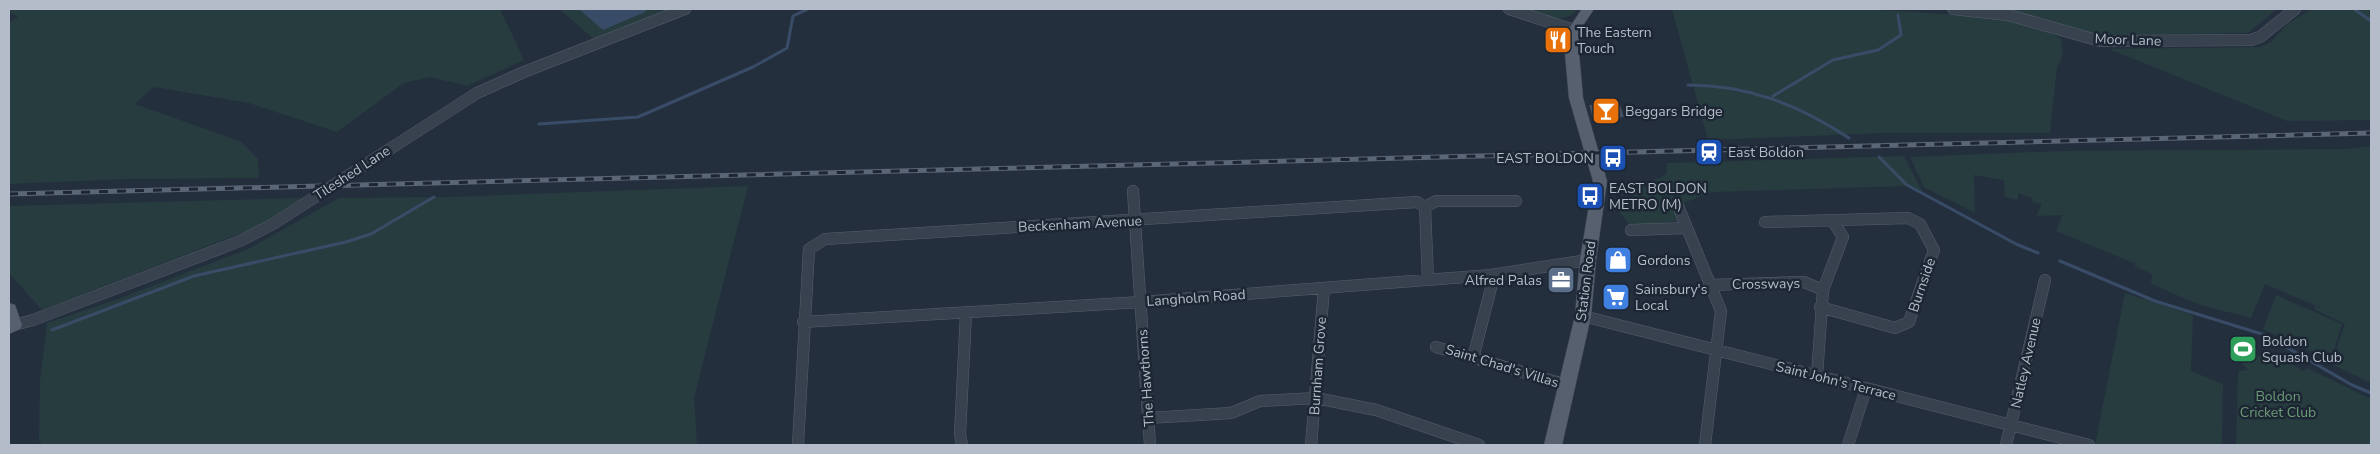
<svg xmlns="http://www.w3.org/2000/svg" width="2380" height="454" viewBox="0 0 2380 454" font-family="'Nunito Sans',sans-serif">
	<rect width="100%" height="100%" fill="#242f3e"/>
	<!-- green -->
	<path fill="#263c3f" d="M9 9H500L524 60 467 86 430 77 404 83 337 132 249 103 154 87 135 104 242 142 258 159 259 178 128 179 9 184V22L18 17 9 12Z
		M559 9H672L594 39Z
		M1522 9H1578C1565 26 1539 16 1522 9Z
		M1672 9C1769 9 1866 6 1963 16 1994 19 2036 21 2061 39L2063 55 2057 67 2050 133H1883L1708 140Z
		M1999 9H2277L2248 33 2087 35Z
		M2312 9H2371V120L2287 121 2109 49 2260 47 2271 42 2287 24Z
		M2371 146V383L2331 364 2345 324 2314 309 2315 306 2333 313 2265 284 2251 318 2200 305 2151 284 2152 274 2134 266 2136 264 2056 231 2062 216 2067 215 2036 216 2042 204 2033 202 2032 198 2018 193V200L2005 197 2004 180 1974 175 1975 213 1924 187 1910 157 2062 151 2346 149Z
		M1904 156 1922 191 1908 186 1712 192 1684 203H1675L1679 221 1639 226 1629 224 1618 211 1621 204 1634 195 1644 182 1658 179 1666 174 1667 163Z
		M748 186 694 398 697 445H42L39 439 40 381 47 323 118 299 248 249 339 198 448 197Z
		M302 198 265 224 42 310 9 273V206Z
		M2125 293 2193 315 2191 371 2223 384 2222 445H2095Z
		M2276 295 2342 324 2331 360 2263 329Z
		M2276 355 2304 371 2307 368 2371 399V445H2236L2238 371 2248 370 2237 357Z"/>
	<!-- water -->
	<path fill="#394c67" d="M579 9H646L645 12 603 30Z"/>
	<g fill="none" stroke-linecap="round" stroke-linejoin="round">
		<!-- stream -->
		<path stroke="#394c67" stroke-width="3" d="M2354 9 2371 21
			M1688 85C1749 85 1799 105 1849 138
			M1773 96 1833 60 1878 50 1901 35 1898 15
			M539 124 638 117 753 67 787 48 793 16 808 9
			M1879 157 1907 185 2016 244 2038 253
			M2060 261 2155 301 2265 335 2352 385 2371 393
			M52 330 194 276 346 242 371 234 434 197"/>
	</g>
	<!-- building -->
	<path fill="#455162" d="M1589 105H1620L1624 117 1593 118Z"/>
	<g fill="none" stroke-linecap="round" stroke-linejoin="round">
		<defs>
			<path id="minor" d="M1509 9 1574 30
				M1953 9 2008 15 2100 41 2251 40 2260 37 2295 9
				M1133 191 1150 445
				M1678 206 1721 311 1705 445
				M1425 207 1436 201H1516
				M1425 207 1428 280
				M1765 222 1908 218 1920 224 1934 250 1909 322 1895 328 1820 307
				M1631 230 1687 228
				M1709 285 1804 282 1823 290
				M1583 316 2089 445
				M803 322 1141 302 1491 275 1588 260
				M14 325 33 320 240 241 273 224 477 93 524 72 685 9
				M1436 347 1567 385
				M1473 358 1493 280 1491 275
				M1817 376 1823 290 1843 237 1832 220
				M1148 418 1231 413 1260 401 1316 398 1376 410 1479 445
				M798 445 809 249 825 239 1417 202 1425 207
				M962 445 960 434 966 313
				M1311 445 1324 288
				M1848 445 1866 389
				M2006 445 2045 280"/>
			<path id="major" d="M1582 9H1594L1580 30 1578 42 1583 98 1607 181 1596 260 1591 316 1562 445H1544L1575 316 1580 260 1593 181 1569 98 1564 42 1568 30Z
				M9 303 15 305 22 325 20 329 9 334Z"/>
		</defs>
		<!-- minor casing -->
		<use href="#minor" stroke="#565f6c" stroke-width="12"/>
		<!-- major casing -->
		<use href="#major" stroke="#414a57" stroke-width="1"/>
		<!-- minor -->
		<use href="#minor" stroke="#38414e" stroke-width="11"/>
		<!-- major -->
		<use href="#major" fill="#56606e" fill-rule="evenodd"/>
		<defs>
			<path id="rail" d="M9 194 2371 133"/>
		</defs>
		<!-- rail casing -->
		<use href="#rail" stroke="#5a6575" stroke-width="5"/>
		<!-- rail -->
		<use href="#rail" stroke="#1d2633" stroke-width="3" stroke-dasharray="9" stroke-linecap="butt"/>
	</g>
	<!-- icons -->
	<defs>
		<symbol id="restaurant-square" viewBox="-11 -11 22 22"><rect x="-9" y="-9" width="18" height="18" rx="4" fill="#e8710a" stroke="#1d2633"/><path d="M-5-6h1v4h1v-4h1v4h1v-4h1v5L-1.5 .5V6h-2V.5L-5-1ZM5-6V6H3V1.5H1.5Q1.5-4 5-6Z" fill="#fff"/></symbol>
		<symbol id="bar-square" viewBox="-11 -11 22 22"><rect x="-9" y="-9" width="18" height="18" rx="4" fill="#e8710a" stroke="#1d2633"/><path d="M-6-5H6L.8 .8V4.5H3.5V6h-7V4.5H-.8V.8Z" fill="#fff"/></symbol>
		<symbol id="station-square" viewBox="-11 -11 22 22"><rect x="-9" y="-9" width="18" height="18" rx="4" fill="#1a4fb4" stroke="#1d2633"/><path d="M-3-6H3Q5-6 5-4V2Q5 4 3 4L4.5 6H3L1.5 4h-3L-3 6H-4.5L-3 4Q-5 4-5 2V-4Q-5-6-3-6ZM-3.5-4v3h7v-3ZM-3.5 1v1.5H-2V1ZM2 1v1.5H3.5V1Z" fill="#fff"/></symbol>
		<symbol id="bus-square" viewBox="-11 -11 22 22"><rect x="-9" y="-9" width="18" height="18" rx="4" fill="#1a4fb4" stroke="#1d2633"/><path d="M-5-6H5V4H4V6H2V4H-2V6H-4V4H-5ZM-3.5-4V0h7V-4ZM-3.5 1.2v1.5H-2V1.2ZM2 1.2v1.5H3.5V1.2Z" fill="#fff"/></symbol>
		<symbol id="shop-square" viewBox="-11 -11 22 22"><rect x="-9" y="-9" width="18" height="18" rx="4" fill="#3f7fe0" stroke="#1d2633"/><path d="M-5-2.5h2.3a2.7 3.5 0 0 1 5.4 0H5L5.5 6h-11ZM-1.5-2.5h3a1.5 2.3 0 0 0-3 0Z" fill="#fff"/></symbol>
		<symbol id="office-square" viewBox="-11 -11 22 22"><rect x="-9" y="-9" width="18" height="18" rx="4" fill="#5c6f8a" stroke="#1d2633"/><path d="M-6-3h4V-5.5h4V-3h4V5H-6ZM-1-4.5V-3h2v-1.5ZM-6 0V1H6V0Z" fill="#fff"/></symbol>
		<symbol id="supermarket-square" viewBox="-11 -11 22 22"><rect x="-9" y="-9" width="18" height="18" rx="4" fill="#3f7fe0" stroke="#1d2633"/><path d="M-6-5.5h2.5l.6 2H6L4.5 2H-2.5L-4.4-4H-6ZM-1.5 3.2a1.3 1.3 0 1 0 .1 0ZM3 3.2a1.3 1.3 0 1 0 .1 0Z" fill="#fff"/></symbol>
		<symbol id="stadium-square" viewBox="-11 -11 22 22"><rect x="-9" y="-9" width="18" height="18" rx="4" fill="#2e9e5b" stroke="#1d2633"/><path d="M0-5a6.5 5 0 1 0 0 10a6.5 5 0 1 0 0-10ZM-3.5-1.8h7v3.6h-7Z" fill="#fff"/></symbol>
	</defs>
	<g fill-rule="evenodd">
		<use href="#restaurant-square" x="1542" y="24" width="32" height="32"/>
		<use href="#bar-square" x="1590" y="95" width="32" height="32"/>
		<use href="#station-square" x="1693" y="136" width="32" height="32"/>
		<use href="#bus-square" x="1597" y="142" width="32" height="32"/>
		<use href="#bus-square" x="1574" y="180" width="32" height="32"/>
		<use href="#shop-square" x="1602" y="244" width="32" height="32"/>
		<use href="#office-square" x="1545" y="264" width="32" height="32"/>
		<use href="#supermarket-square" x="1600" y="281" width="32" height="32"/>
		<use href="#stadium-square" x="2227" y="333" width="32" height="32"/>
	</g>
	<g text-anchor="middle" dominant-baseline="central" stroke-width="5" stroke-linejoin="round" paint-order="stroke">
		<!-- poi labels -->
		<g font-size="14" fill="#b4bcc9" stroke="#1d2633" text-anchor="start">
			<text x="1577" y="32">The Eastern<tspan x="1577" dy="16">Touch</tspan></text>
			<text x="1625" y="111">Beggars Bridge</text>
			<text x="1728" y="152">East Boldon</text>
			<text x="1594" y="158" text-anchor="end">EAST BOLDON</text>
			<text x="1609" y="188">EAST BOLDON<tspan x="1609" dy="16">METRO (M)</tspan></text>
			<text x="1637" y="260">Gordons</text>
			<text x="1542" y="280" text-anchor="end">Alfred Palas</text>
			<text x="1635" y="289">Sainsbury's<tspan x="1635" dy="16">Local</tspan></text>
			<text x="2262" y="341">Boldon<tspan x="2262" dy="16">Squash Club</tspan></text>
		</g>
		<!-- street labels -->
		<g font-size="14" fill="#b4bcc9" stroke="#1d2633">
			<text transform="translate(2128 40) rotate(2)">Moor Lane</text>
			<text transform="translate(352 173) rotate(-33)">Tileshed Lane</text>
			<text transform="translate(1080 224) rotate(-3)">Beckenham Avenue</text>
			<text transform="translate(1586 281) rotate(-83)">Station Road</text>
			<text transform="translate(1766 284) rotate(-1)">Crossways</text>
			<text transform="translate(1922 285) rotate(-71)">Burnside</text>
			<text transform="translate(1196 298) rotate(-4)">Langholm Road</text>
			<text transform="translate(2026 363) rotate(-77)">Natley Avenue</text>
			<text transform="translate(1318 366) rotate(-86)">Burnham Grove</text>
			<text transform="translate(1502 366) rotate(17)">Saint Chad's Villas</text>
			<text transform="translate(1146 378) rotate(-94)">The Hawthorns</text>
			<text transform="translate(1836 381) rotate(14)">Saint John's Terrace</text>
		</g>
		<!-- park labels -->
		<g font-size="14" fill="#6b9a76" stroke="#1d2633">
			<text x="2278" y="396">Boldon<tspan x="2278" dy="16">Cricket Club</tspan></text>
		</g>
	</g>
	<!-- border -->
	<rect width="2380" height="454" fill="none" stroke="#b4bcc9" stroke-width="20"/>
</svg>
